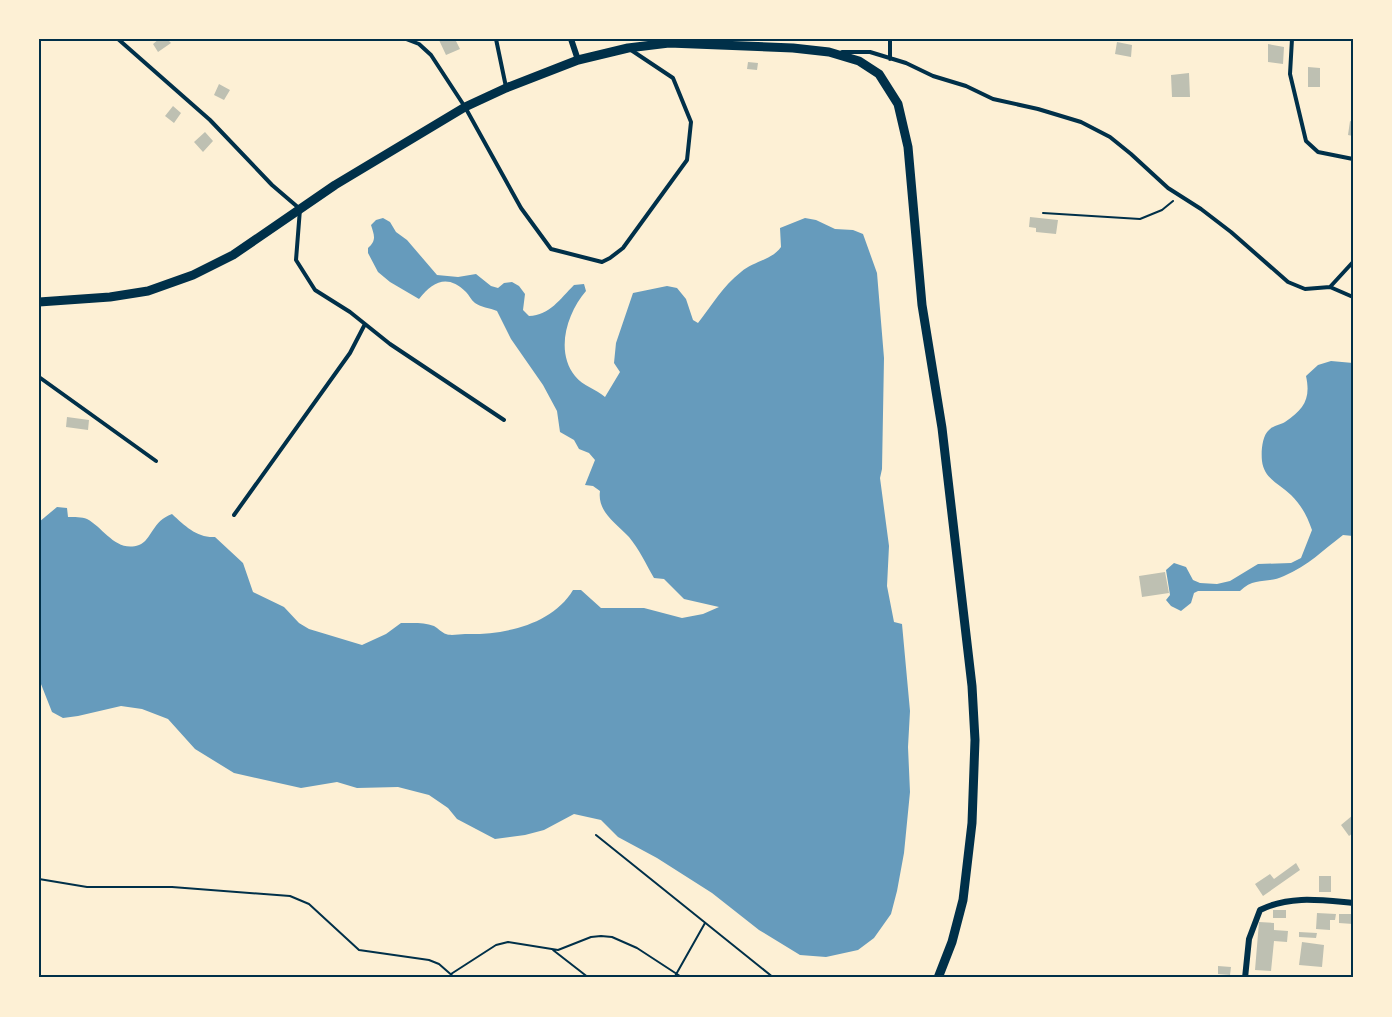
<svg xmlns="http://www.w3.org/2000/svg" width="1392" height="1017" viewBox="0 0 1392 1017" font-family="'Work Sans',sans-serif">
	<rect width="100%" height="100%" fill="#fdf0d5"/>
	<!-- water -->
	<path fill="#669bbc" d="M383 218 390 222 396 232 407 240 437 275 458 277 476 274 491 286 498 288 504 283 512 282 519 286 525 294 523 310 529 316C550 315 560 299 574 285L584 284 586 291C567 313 555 351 575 376 583 386 596 389 605 397L620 372 614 363 616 343 633 293 667 286 677 288 686 299 693 320 698 323C712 305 723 286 741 272 754 261 772 260 781 247L780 228 805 218 816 220 835 229 853 230 863 234 877 273 884 358 882 469 880 478 889 546 887 586 894 622 902 624 910 711 908 747 910 792 904 853 897 891 891 914 874 938 858 950 826 957 800 955 759 930 712 893 657 858 618 837 601 820 574 814 544 830 525 835 495 839 457 819 448 808 429 795 398 787 357 788 337 782 301 788 234 773 195 749 168 719 142 709 121 706 78 716 63 718 52 712 39 679V522L57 507 67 508 68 517C74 517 82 517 87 519 104 528 116 553 139 545 152 540 152 521 172 514 185 526 197 538 215 537L243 563 253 592 284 607 299 623 309 629 362 645 386 634 401 623C412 623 424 622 434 626 438 628 442 633 446 634 451 636 459 634 465 634 504 635 552 625 573 590H581L601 608H644L682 618 703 614 719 607 684 599 664 579 654 578C646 564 639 549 629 537 616 523 597 512 600 491L593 486 585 485 595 460 589 453 579 449 574 440 560 432 557 411 543 385 511 339 497 311C490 308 480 307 475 303 471 300 469 295 466 292 448 274 433 281 419 299L390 282 378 272 368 253V248C377 240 374 235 371 225L376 220Z
		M1331 361 1353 363V536L1343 535C1322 551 1309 565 1284 576 1268 584 1255 576 1240 591H1198L1194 593 1191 603 1181 611 1171 606 1166 600 1170 595 1166 570 1174 563 1186 567 1193 580 1200 583 1217 584 1230 581 1258 564 1291 563 1301 558 1312 530C1307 516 1302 506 1291 495 1280 484 1264 479 1262 461 1261 452 1262 436 1269 430 1272 426 1280 425 1285 422 1304 409 1311 399 1306 376L1318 365Z"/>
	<!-- building -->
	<path fill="#bec0b2" d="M159 39H167L171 43 158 52 153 44Z
		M440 39H455L460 49 446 55 439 40Z
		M1117 42 1132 45 1131 57 1115 54Z
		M1268 44 1284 47 1283 64 1268 62Z
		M748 62 758 63 757 70 747 69Z
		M1308 67 1320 68V87H1308Z
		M1189 73 1190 97H1172L1171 75Z
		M219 84 230 90 224 100 214 95Z
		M173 106 181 113 174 123 165 116Z
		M1350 121 1353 122V136L1348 135Z
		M205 132 213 141 203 152 194 142Z
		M1030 217 1058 220 1056 234 1036 232V228L1029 227Z
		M67 417 89 420 88 430 66 427Z
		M1165 572 1169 593 1142 597 1139 576Z
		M1353 815V833L1349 836 1341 825Z
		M1296 863 1300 870 1263 896 1255 884 1270 874 1274 879Z
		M1319 876H1331V892H1319Z
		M1273 910H1286V918H1273Z
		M1317 913 1336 914 1335 920H1330V930L1316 929Z
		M1339 914H1353V924L1339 923Z
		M1259 922 1274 923V930L1288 931 1287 942 1274 941 1271 971 1255 970Z
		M1299 932 1317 933 1316 938 1299 937Z
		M1302 942 1324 945 1322 967 1299 965Z
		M1218 966 1231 967 1230 975 1218 974Z"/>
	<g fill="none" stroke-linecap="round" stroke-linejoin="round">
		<!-- path -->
		<path stroke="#003049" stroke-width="2" d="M1043 213 1140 219 1162 210 1173 201
			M596 835 774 978
			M39 879 87 887H172L290 896 309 904 359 950 429 960 439 964 455 978
			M553 950 589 978
			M451 974 496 945 508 942 558 950 591 937 601 936 612 937 637 948 683 978
			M674 978 705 923"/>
		<!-- service -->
		<path stroke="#003049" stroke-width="4" d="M118 39 210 120 272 185 300 209 296 260 315 290 350 312 390 344 504 420
			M406 39 419 44 431 55 465 107 521 208 551 249 602 262 610 258 623 248 687 160 691 122 673 78 631 50
			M496 39 506 87
			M890 39V59
			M1292 39 1290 74 1306 141 1318 152 1353 159
			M842 52H870L906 63 933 76 966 86 993 99 1038 109 1081 122 1110 137 1131 154 1168 188 1201 209 1231 232 1288 282 1305 289 1330 287
			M1330 287 1353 262
			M1330 287 1353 297
			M39 377 156 461
			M234 515 350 353 365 324"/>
		<!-- minor -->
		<path stroke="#003049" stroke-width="6" d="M571 39 578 60
			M1245 978 1249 939 1260 910C1290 895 1321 900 1353 903"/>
		<!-- tertiary -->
		<path stroke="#003049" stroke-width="9" d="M39 302 110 297 148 291 193 275 233 255 335 185 465 107 506 88 578 60 628 48 669 43 793 48 829 52 859 61 879 74 898 104 908 147 922 305 942 428 972 686 975 740 972 823 963 900 952 942 938 978"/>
	</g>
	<!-- border -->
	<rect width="1392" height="1017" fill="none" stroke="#fdf0d5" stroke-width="81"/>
	<rect x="40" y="40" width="1312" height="936" fill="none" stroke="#003049" stroke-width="2"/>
</svg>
